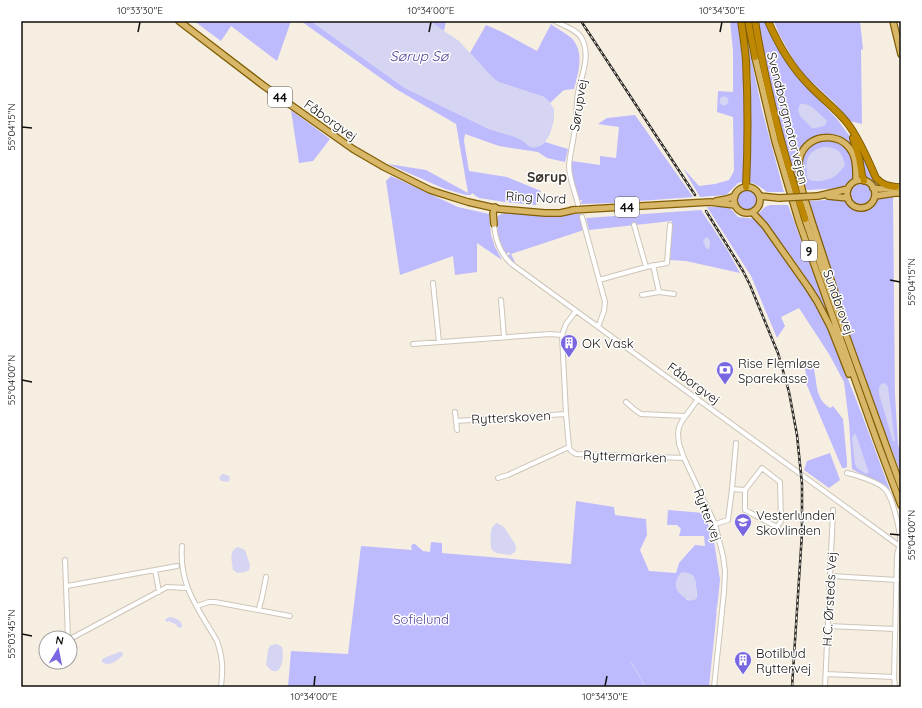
<svg xmlns="http://www.w3.org/2000/svg" width="922" height="708" viewBox="0 0 922 708" font-family="Quicksand,sans-serif">
	<rect width="100%" height="100%" fill="#f6eee1"/>
	<!-- green -->
	<path fill="#bdbafe" fill-rule="evenodd" d="M194 21H291L277 61 231 26 221 41Z
		M301 21H311L405 88 489 129 513 136 522 140 529 146H540L545 142 568 149 565 162 547 158 538 152 499 146 465 134 464 141 469 171 507 177 541 191 536 205 505 202 479 198 472 193 471 195H466L445 189 388 164 426 170 468 193 456 124 396 89Z
		M429 21H446L444 31Z
		M730 21H738C745 74 745 128 743 182L738 183 726 195 700 197 683 168 699 186 715 184 729 180 734 171 733 117 717 112 718 91 733 92V51Z
		M757 21H766L788 63 803 83 837 119 851 138 856 152 849 143 838 135 820 134 806 141 797 152V169L800 191C782 135 767 78 757 21Z
		M774 21H860L863 49 861 50 862 124 850 121 835 103 803 74 793 59 779 34Z
		M551 24C556 28 571 36 574 41 584 55 578 74 574 89L564 90 550 103 544 97 498 82 492 77 470 53 486 25 502 32 537 51Z
		M747 38 762 110 784 192H767C761 187 756 184 749 182L751 78Z
		M291 110 330 139 313 161 299 163Z
		M635 115 693 197 612 203 581 204 582 200H579L571 172 572 161 600 165V156L616 158 619 127 598 124 607 118Z
		M832 139C850 148 854 158 853 178L842 188 807 190C798 172 799 146 822 140 825 139 829 139 832 139Z
		M859 149 876 180 883 186H876C873 182 869 180 866 177 862 172 861 156 859 149Z
		M391 176 458 207 489 214 491 235 495 247 502 260 477 243V272L455 275 453 256 400 275 386 181Z
		M851 194a10 10 0 1 1 20 0a10 10 0 1 1-20 0Z
		M737 200a10 10 0 1 1 20 0a10 10 0 1 1-20 0Z
		M893 196 895 395 898 444 901 455V474L858 362 846 325 840 299 809 201 845 199 850 207 861 211 868 209 878 199Z
		M770 205H788L831 321C827 313 823 304 818 296 801 268 780 240 758 214L765 207Z
		M707 207H727L732 210 738 217 756 219 809 293 823 315 864 420 890 490 852 469 849 422 844 382 829 354 799 308 781 317 785 326 777 338 751 276Z
		M701 210 728 251 740 273 686 261 670 260 672 221 589 230 586 218Z
		M504 213 539 215 580 214 584 230 511 254 515 262 514 263 507 256 510 254 509 252 506 254C501 246 492 225 498 216 499 215 502 214 504 213Z
		M813 366C818 382 814 398 830 408L833 406 843 419 847 461V467L845 468H842L806 383 807 379 805 369Z
		M830 453 840 480 829 488 804 470 807 461Z
		M576 501 614 507 615 515 646 519 647 535 640 550 649 571 676 573 679 563 695 545 705 546 704 536H679L681 529 677 525H667L668 510 704 513 714 541 720 580 709 687H288L291 651 348 654 361 546 412 550 411 546 413 544H415L423 551 430 552 431 542 442 543V553L571 564ZM695 579 697 595 696 599 687 600 684 596Z"/>
	<!-- water -->
	<path fill="#d5d4f3" d="M311 21H429L459 41 492 77 498 82 544 97 550 103 554 109V120L550 134 545 142 540 146 533 148 529 146 522 140 513 136 489 129 405 88Z
		M719.5 101a4.5 4.5 0 1 1 9 0a4.5 4.5 0 1 1-9 0Z
		M800 104C811 102 819 114 827 121L826 124 824 126 816 128H812L800 116 798 110Z
		M823 147C837 147 842 151 845 165 838 175 832 180 819 181 814 181 811 182 807 178 806 162 805 152 823 147Z
		M707 237 710 240V246L708 250 706 248 703 241 705 238Z
		M883 383 886 384 888 387 895 441H893L879 394C879 389 878 386 883 383Z
		M854 434 856 435 868 470 869 472 866 474 857 468 855 464 852 439Z
		M222 474H224L229 476 230 479 228 482 221 481 219 478Z
		M497 523 504 527 515 544 516 549 515 552 510 555 496 553 491 549C491 541 488 527 497 523Z
		M238 547 245 550 250 565 249 570 245 572 238 573 233 570C232 561 228 551 238 547Z
		M682 572C693 573 695 575 696 586 697 590 697 594 696 599L690 601C687 599 681 595 679 593 673 587 676 577 682 572Z
		M169 617C175 617 183 621 182 627L179 628 175 624 169 621 167 622 165 621 166 619Z
		M275 644H277L282 647C285 659 280 683 266 665L268 650 270 646Z
		M119 652H122L123 655C117 661 110 667 102 662V659Z"/>
	<g fill="none" stroke-linecap="round" stroke-linejoin="round">
		<!-- stream -->
		<path stroke="#d5d4f3" stroke-width="1" d="M716 613 717 604
			M631 662 641 679
			M642 681 645 687"/>
		<defs>
			<path id="minor" d="M555 21C564 26 578 30 582 39 591 57 581 76 578 93 576 104 577 115 575 126 574 140 570 152 569 166 569 178 575 192 578 204
				M582 217 605 302 604 311 598 327
				M494 224C495 240 501 255 513 265L901 547
				M634 225 646 267
				M653 265 659 292
				M599 280 646 267 667 263 670 225
				M433 283 439 342
				M642 295 659 292 674 294
				M501 300 504 337
				M576 311 566 324 562 335 566 414 569 447 571 451 576 454 684 458
				M413 344 550 334 562 335
				M698 399 682 421 679 427 678 434 679 444 684 458 715 524 723 556 725 571 724 592 714 687
				M626 402 635 410 641 414 685 416
				M455 412 457 430
				M456 421 566 414
				M847 473C857 475 877 482 884 488 892 496 894 510 897 520 898 527 901 535 900 542 900 547 897 551 897 557L894 677 895 687
				M498 478 508 475 569 447
				M732 489 745 490V510L777 527 781 521 780 482 762 468 745 490
				M715 524 728 520 732 489 736 443
				M182 546C179 586 198 608 217 641 223 658 223 669 221 687
				M65 560 68 638
				M155 570 159 592
				M831 576 897 580
				M67 586 177 566
				M197 606 209 602H215L290 616
				M259 610 260 604 261 602 266 577
				M828 626 895 629
				M70 639 167 587 187 588
				M70 652 72 658
				M826 674 894 677
				M825 687 833 510"/>
			<path id="major" d="M179 21 264 86 353 149 384 167 430 190 439 193 468 202 499 209 545 213H560L574 210
				M893 21 901 54
				M755 57 775 141 799 222 877 441 901 505
				M847 194a14 14 0 1 1 28 0a14 14 0 1 1-28 0Z
				M734 200a13 13 0 1 1 26 0a13 13 0 1 1-26 0Z
				M873 188 880 189 901 187
				M760 196 779 198
				M818 196 848 189
				M828 196 848 198
				M875 196 895 193H901
				M716 201 727 199 735 196
				M572 210 710 202 735 205
				M752 212 765 226 808 287 817 301 831 328 849 374
				M805 219 821 266 901 487
				M494 224 493 213 495 207
				M838 303C830 276 821 249 812 222 807 205 797 180 799 163 801 135 839 128 852 152 857 160 856 172 856 181"/>
			<path id="highway" d="M741 21C743 34 745 48 746 61 748 103 748 145 746 187
				M748 21 755 57
				M755 21C766 88 783 154 805 219
				M768 21C778 44 791 67 809 85 821 98 837 109 848 124 860 140 868 160 876 178 883 185 887 186 896 187
				M853 138 859 158 862 175 864 181"/>
		</defs>
		<!-- minor casing -->
		<use href="#minor" stroke="#cdc5b9" stroke-width="6"/>
		<!-- major casing -->
		<use href="#major" stroke="#815e06" stroke-width="8"/>
		<!-- highway casing -->
		<use href="#highway" stroke="#815e06" stroke-width="8"/>
		<!-- minor -->
		<use href="#minor" stroke="#fff" stroke-width="4"/>
		<!-- major -->
		<use href="#major" stroke="#d8b868" stroke-width="5.5"/>
		<!-- highway -->
		<use href="#highway" stroke="#be8803" stroke-width="6"/>
		<defs>
			<path id="rail" d="M581 21 695 195
				M706 211 743 271 750 285 775 346 778 353 789 392 797 435 802 484V533L792 687"/>
		</defs>
		<!-- rail casing -->
		<use href="#rail" stroke="#2f2c27" stroke-width="2.5"/>
		<!-- rail -->
		<use href="#rail" stroke="#fff" stroke-width="1" stroke-dasharray="3" stroke-linecap="butt"/>
		<defs>
			<path id="major-bridge" d="M779 198 818 196"/>
		</defs>
		<!-- major-bridge casing -->
		<use href="#major-bridge" stroke="#815e06" stroke-width="8" stroke-linecap="butt"/>
		<!-- major-bridge -->
		<use href="#major-bridge" stroke="#d8b868" stroke-width="5.5"/>
	</g>
	<!-- ticks -->
	<path fill="none" stroke="#110f0b" stroke-width="1.5" d="M138 32 140 22M429 32 431 22M720 32 722 22M22 127 32 128M890 280 900 282M22 380 32 382M890 534 900 535M22 634 32 636M314 686 315 676M605 686 607 676"/>
	<!-- icons -->
	<defs>
		<symbol id="building-pin" viewBox="-11 -11 22 30"><path d="M0 17L-7.5 6A9.5 9.5 0 1 1 7.5 6Z" fill="#7967e2" stroke="#fff"/><path d="M-4-6H4V6H1V3H-1V6H-4ZM-2.5-4.3h1.7v1.8h-1.7ZM.8-4.3h1.7v1.8H.8ZM-2.5-1h1.7V.8h-1.7ZM.8-1h1.7V.8H.8Z" fill="#fff"/></symbol>
		<symbol id="bank-pin" viewBox="-11 -11 22 30"><path d="M0 17L-7.5 6A9.5 9.5 0 1 1 7.5 6Z" fill="#7967e2" stroke="#fff"/><path d="M-6-4H6V4H-6ZM0-2.3a2.3 2.3 0 1 0 0 4.6a2.3 2.3 0 1 0 0-4.6Z" fill="#fff"/></symbol>
		<symbol id="school-pin" viewBox="-11 -11 22 30"><path d="M0 17L-7.5 6A9.5 9.5 0 1 1 7.5 6Z" fill="#7967e2" stroke="#fff"/><path d="M0-5L7-2L0 1L-7-2ZM-4 1L0 2.5L4 1V4Q0 6-4 4Z" fill="#fff"/></symbol>
	</defs>
	<g fill-rule="evenodd">
		<use href="#building-pin" x="559" y="333" width="20" height="27"/>
		<use href="#bank-pin" x="715" y="360" width="20" height="27"/>
		<use href="#school-pin" x="733" y="512" width="20" height="27"/>
		<use href="#building-pin" x="733" y="650" width="20" height="27"/>
	</g>
	<g text-anchor="middle" dominant-baseline="central" stroke-width="3" stroke-linejoin="round" paint-order="stroke">
		<!-- shield labels -->
		<g fill="#fff" stroke="#585754" stroke-width="1">
			<rect x="268" y="87" width="24" height="20" rx="3"/>
			<rect x="615" y="197" width="24" height="20" rx="3"/>
			<rect x="801" y="241" width="16" height="20" rx="3"/>
		</g>
		<g font-size="12" font-weight="bold" fill="#110f0b">
			<text x="280" y="97">44</text>
			<text x="627" y="207">44</text>
			<text x="809" y="251">9</text>
		</g>
		<!-- street labels -->
		<g font-size="13" fill="#110f0b" stroke="#fff">
			<text transform="translate(578 105) rotate(-81)">Sørupvej</text>
			<text transform="translate(788 118) rotate(76)">Svendborgmotorvejen</text>
			<text transform="translate(331 120) rotate(35)">Fåborgvej</text>
			<text transform="translate(536 197) rotate(3)">Ring Nord</text>
			<text transform="translate(839 302) rotate(70)">Sundbrovej</text>
			<text transform="translate(694 383) rotate(36)">Fåborgvej</text>
			<text transform="translate(511 417) rotate(-3)">Rytterskoven</text>
			<text transform="translate(625 456) rotate(2)">Ryttermarken</text>
			<text transform="translate(708 515) rotate(69)">Ryttervej</text>
			<text transform="translate(829 599) rotate(-87)">H.C. Ørsteds Vej</text>
		</g>
		<!-- poi labels -->
		<g font-size="13" fill="#110f0b" stroke="#fff" text-anchor="start">
			<text x="582" y="343">OK Vask</text>
			<text x="738" y="363">Rise Flemløse<tspan x="738" dy="15">Sparekasse</tspan></text>
			<text x="756" y="515">Vesterlunden<tspan x="756" dy="15">Skovlinden</tspan></text>
			<text x="756" y="653">Botilbud<tspan x="756" dy="15">Ryttervej</tspan></text>
		</g>
		<!-- park labels -->
		<g font-size="13" fill="#4e4298" stroke="#fff">
			<text x="421" y="619">Sofielund</text>
		</g>
		<!-- water labels -->
		<g font-size="14" font-style="italic" fill="#51449b" stroke="#fff">
			<text x="419" y="56">Sørup Sø</text>
		</g>
		<!-- neighbourhood labels -->
		<g font-size="14" font-weight="bold" fill="#3b352b" stroke="#fff">
			<text x="547" y="177">Sørup</text>
		</g>
	</g>
	<!-- border -->
	<rect width="922" height="708" fill="none" stroke="#ffffff" stroke-width="44"/>
	<!-- north arrow -->
	<g transform="translate(58 650) rotate(10)"><circle r="19" fill="#ffffff" stroke="#a09f9d"/>
	<path d="M0-3L7 15L0 10L-7 15Z" fill="#7967e2"/>
	<text y="-6" font-size="11" font-weight="bold" text-anchor="middle" fill="#110f0b">N</text>
	</g>
	<rect x="22" y="22" width="878" height="664" fill="none" stroke="#110f0b" stroke-width="1.5"/>
	<g font-size="10" text-anchor="middle" fill="#110f0b">
		<text x="140" y="14">10°33'30"E</text>
		<text x="431" y="14">10°34'00"E</text>
		<text x="722" y="14">10°34'30"E</text>
		<text transform="translate(11 127) rotate(-90)" y="4">55°04'15"N</text>
		<text transform="translate(911 282) rotate(-90)" y="4">55°04'15"N</text>
		<text transform="translate(11 380) rotate(-90)" y="4">55°04'00"N</text>
		<text transform="translate(911 535) rotate(-90)" y="4">55°04'00"N</text>
		<text transform="translate(11 634) rotate(-90)" y="4">55°03'45"N</text>
		<text x="314" y="700">10°34'00"E</text>
		<text x="605" y="700">10°34'30"E</text>
	</g>
</svg>
